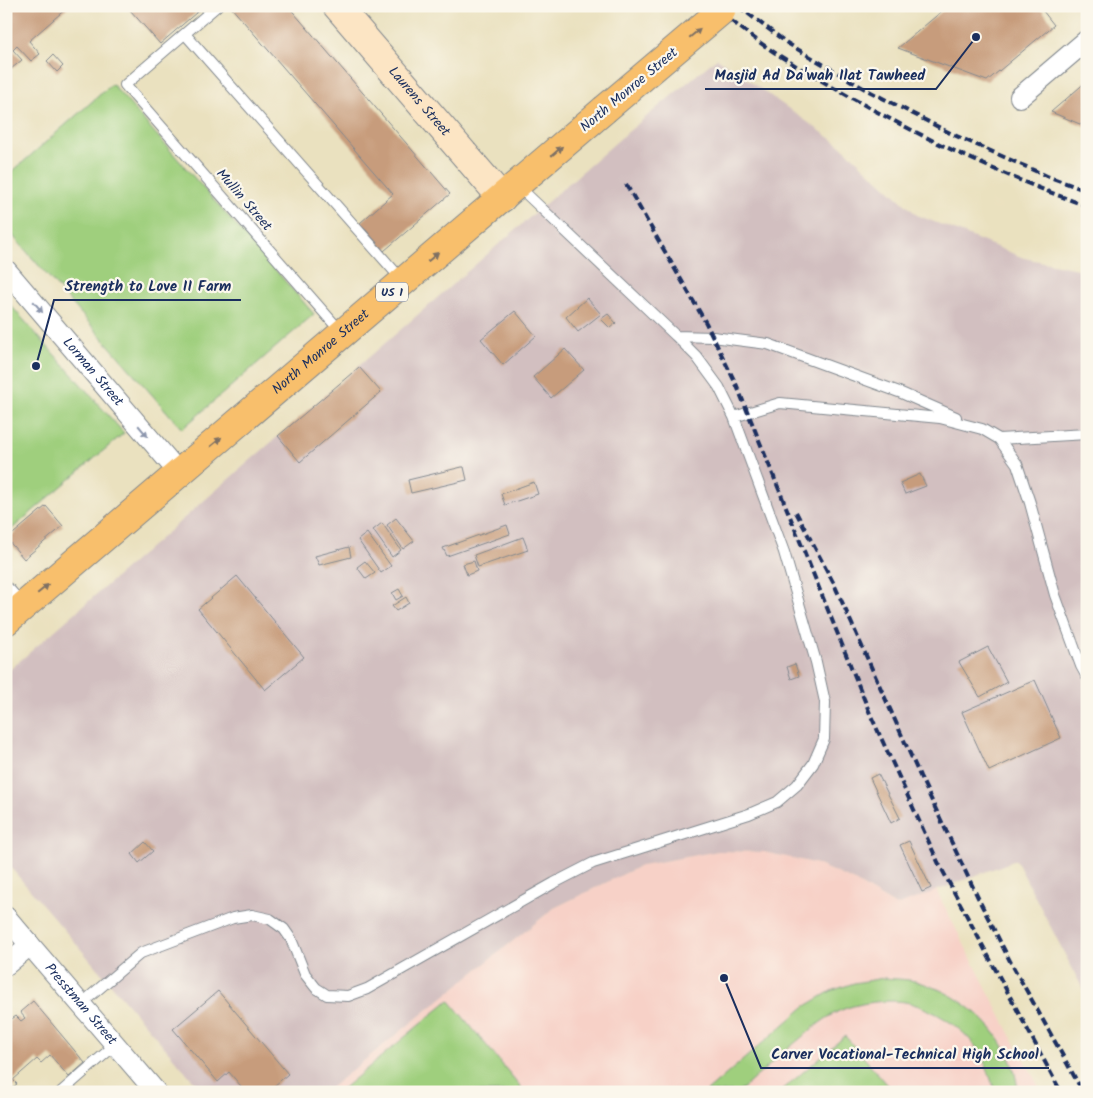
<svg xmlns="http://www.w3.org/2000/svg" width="1093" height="1098" viewBox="0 0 1093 1098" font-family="Kalam,sans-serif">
	<rect width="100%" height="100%" fill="#fbf7ec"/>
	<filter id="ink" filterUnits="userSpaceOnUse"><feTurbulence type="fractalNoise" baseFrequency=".02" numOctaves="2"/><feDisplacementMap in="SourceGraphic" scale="10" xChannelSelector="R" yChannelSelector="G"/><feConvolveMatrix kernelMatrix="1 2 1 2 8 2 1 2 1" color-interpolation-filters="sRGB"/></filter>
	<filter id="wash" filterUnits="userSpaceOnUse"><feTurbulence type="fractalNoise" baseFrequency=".0096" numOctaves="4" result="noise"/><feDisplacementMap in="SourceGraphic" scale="20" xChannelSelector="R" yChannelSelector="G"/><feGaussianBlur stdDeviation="1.12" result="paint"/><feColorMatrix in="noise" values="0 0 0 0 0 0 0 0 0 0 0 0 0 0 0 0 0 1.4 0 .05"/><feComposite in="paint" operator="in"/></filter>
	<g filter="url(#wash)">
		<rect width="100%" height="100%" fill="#eae1bf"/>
		<!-- built -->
		<path fill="#f7d1c7" d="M718 851 764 852 814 863 853 880 896 906 936 890 1018 1049 1042 1092H325L554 908 642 865Z"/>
		<!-- industrial -->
		<path fill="#d2bfc0" d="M717 58 840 145 917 215 1024 258 1087 271V997L1016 860 896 906 853 880 814 863 764 852 718 851 642 865 554 908 325 1092H203L6 862V673L622 137Z"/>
		<!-- green -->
		<path fill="#9fcf7d" stroke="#5d7f6e" d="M112 84 314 314 182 429 6 228V177Z
			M6 300 124 433 6 534Z
			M884 978C894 979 905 979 915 981 966 994 1014 1037 1018 1092H995C990 1076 985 1060 976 1047 961 1026 934 1010 910 1003 891 998 856 1003 839 1011 821 1020 806 1034 790 1047 773 1062 756 1077 739 1092H706L804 1007 831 991 854 983Z
			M449 1000 525 1092H339Z
			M845 1036 894 1092H780Z"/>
		<g id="blocks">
			<!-- building -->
			<path fill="#c79c7b" d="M6 6H69L29 41 40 54 31 61 17 46 13 50 22 60 6 73Z
				M134 6H204L160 44 130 10Z
				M230 6H288L450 194 384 251 360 223 393 194Z
				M948 6H1039L1054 25 987 81 898 48Z
				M53 55 63 66 57 72 47 61Z
				M1087 81V127L1051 112Z
				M587 298 601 314 578 332 566 317Z
				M515 311 536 336 503 365 481 339Z
				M608 314 616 323 610 328 601 319Z
				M565 349 584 370 551 398 533 377Z
				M359 367 381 392 300 462 278 436Z
				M462 467H464L467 480 411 493 408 480Z
				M920 474 926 486 905 494 900 483Z
				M534 482 538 494 505 505 501 494Z
				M46 506 63 526 24 559 7 539Z
				M396 518 414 541 403 549 387 525Z
				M382 523 401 550 392 557 373 530Z
				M507 525 510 534 447 556 443 548Z
				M367 533 391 566 381 573 358 540Z
				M523 537 528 550 478 567 474 555Z
				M349 547 351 557 319 565 315 556Z
				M365 561 375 573 366 579 357 567Z
				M474 561 477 571 467 575 463 564Z
				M237 576 304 657 265 690 198 609Z
				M399 589 403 596 396 600 392 593Z
				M406 597 409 603 396 611 392 606Z
				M988 647 1007 682 980 697 959 662Z
				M795 664 799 676 791 679 787 667Z
				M1035 680 1061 738 989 771 962 712Z
				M878 774 900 818 891 823 870 778Z
				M909 841 931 888 922 892 900 845Z
				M145 842 153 851 139 863 132 854Z
				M218 991 288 1074 267 1092H246L229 1072 218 1082 173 1029Z
				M33 1001 85 1063 69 1077 50 1055 41 1063 37 1059 13 1080 17 1084 8 1091 6 1089V1034L10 1031 6 1027V1023L16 1016 21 1021 25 1018 20 1012Z"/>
		</g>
	</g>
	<g filter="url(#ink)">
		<use href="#blocks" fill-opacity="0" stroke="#82888e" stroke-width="1"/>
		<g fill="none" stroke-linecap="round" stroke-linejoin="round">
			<defs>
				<path id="lane" d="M217 6 125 85 342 333
					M185 34 403 281
					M676 336 713 337 768 344 899 392 956 417
					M734 417 780 403 940 418 982 429 999 439 1017 464 1030 503 1055 595 1081 666 1087 677
					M999 439 1087 434
					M81 1004 141 953 233 918 252 915 270 919 284 929 291 939 305 974 316 988 327 995 348 996 367 989 554 883 593 863 749 814 777 802 797 785 813 764 824 739 825 702 816 662 784 552 734 417 719 387 697 357 676 336 518 186
					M61 1092 115 1045"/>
				<g id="street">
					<path d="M1020 97 1087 40"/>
					<path id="s1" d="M6 270 179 473"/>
					<path d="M6 593 20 609"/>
					<path id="s2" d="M6 917 156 1092"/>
					<path d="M6 965 30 945"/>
				</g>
				<g id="secondary">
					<path id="s3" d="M337 6 502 198"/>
				</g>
				<g id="primary">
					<path id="s4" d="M6 621 604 110"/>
				</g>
			</defs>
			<!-- lane casing -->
			<use href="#lane" stroke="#82888e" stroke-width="12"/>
			<!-- street casing -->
			<use href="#street" stroke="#82888e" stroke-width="22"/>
			<!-- secondary casing -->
			<use href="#secondary" stroke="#82888e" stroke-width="30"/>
			<!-- primary casing -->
			<use href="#primary" stroke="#82888e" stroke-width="30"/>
			<!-- lane -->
			<use href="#lane" stroke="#fff" stroke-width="10"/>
			<!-- street -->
			<use href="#street" stroke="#fff" stroke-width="20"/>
			<!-- secondary -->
			<use href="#secondary" stroke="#fce5c4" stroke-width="28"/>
			<!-- primary -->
			<use href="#primary" stroke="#f8bf6c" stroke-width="28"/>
			<!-- rail -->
			<path stroke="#1b2f5e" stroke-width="4" stroke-dasharray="8 4" stroke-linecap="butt" d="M712 6C735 23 756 41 780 56 876 115 980 168 1087 206
				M738 6 787 43 865 89 952 134 1047 176 1087 191
				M626 184 706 323 737 386 871 716 938 862 1061 1092
				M796 512 834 584 920 776 981 904 1010 961 1083 1092"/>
			<defs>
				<path id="primary-bridge" d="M604 110 721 11"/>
			</defs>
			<!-- primary-bridge casing -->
			<use href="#primary-bridge" stroke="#82888e" stroke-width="30" stroke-linecap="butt"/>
			<!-- primary-bridge -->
			<use href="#primary-bridge" stroke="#f8bf6c" stroke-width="28"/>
		</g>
		<!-- one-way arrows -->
		<defs><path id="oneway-solid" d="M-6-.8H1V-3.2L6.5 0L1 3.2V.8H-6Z" transform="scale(1.25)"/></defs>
		<g fill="#7e7064">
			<use href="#oneway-solid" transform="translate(695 33) rotate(-40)"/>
			<use href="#oneway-solid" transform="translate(557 151) rotate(-41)"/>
			<use href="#oneway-solid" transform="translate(433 257) rotate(-40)"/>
			<use href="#oneway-solid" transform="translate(216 442) rotate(-40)"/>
			<use href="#oneway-solid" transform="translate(43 589) rotate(-40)"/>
		</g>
		<g fill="#8d97ae">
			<use href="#oneway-solid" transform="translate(38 307) rotate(50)"/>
			<use href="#oneway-solid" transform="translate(143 431) rotate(50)"/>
		</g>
	</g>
	<g text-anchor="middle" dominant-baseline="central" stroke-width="4.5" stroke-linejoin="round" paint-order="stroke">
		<!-- shield labels -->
		<rect fill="#fbf7ec" stroke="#5e6b89" stroke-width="1" x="376" y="282.5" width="32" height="19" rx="4"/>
		<g font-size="12" font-weight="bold" fill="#1b2f5e">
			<text x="392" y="292">US 1</text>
		</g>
		<!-- street labels -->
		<g font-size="14" fill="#1b2f5e" stroke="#fbf7ec">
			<text transform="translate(629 90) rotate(-40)">North Monroe Street</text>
			<text stroke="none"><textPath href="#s3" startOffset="126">Laurens Street</textPath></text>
			<text transform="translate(244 200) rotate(49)">Mullin Street</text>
			<text stroke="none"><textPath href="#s4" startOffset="414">North Monroe Street</textPath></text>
			<text stroke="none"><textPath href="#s1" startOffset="134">Lorman Street</textPath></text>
			<text stroke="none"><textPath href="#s2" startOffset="115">Presstman Street</textPath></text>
		</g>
	</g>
	<!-- callouts -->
	<path fill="none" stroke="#1b2f5e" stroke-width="2" d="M976 37L936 89H705M36 366L54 300H241M724 978L761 1068H1049"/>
	<g fill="#1b2f5e" stroke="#fbf7ec" stroke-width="2">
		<circle cx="976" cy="37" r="5"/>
		<circle cx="36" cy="366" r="5"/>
		<circle cx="724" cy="978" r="5"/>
	</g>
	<g font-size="15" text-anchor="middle" font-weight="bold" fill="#1b2f5e" stroke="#fbf7ec" stroke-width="4.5" stroke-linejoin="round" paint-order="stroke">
		<text x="820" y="80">Masjid Ad Da'wah Ilat Tawheed</text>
		<text x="148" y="291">Strength to Love II Farm</text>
		<text x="905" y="1059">Carver Vocational-Technical High School</text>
	</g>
	<!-- margin -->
	<rect width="1093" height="1098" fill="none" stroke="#fbf7ec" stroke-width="25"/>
</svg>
